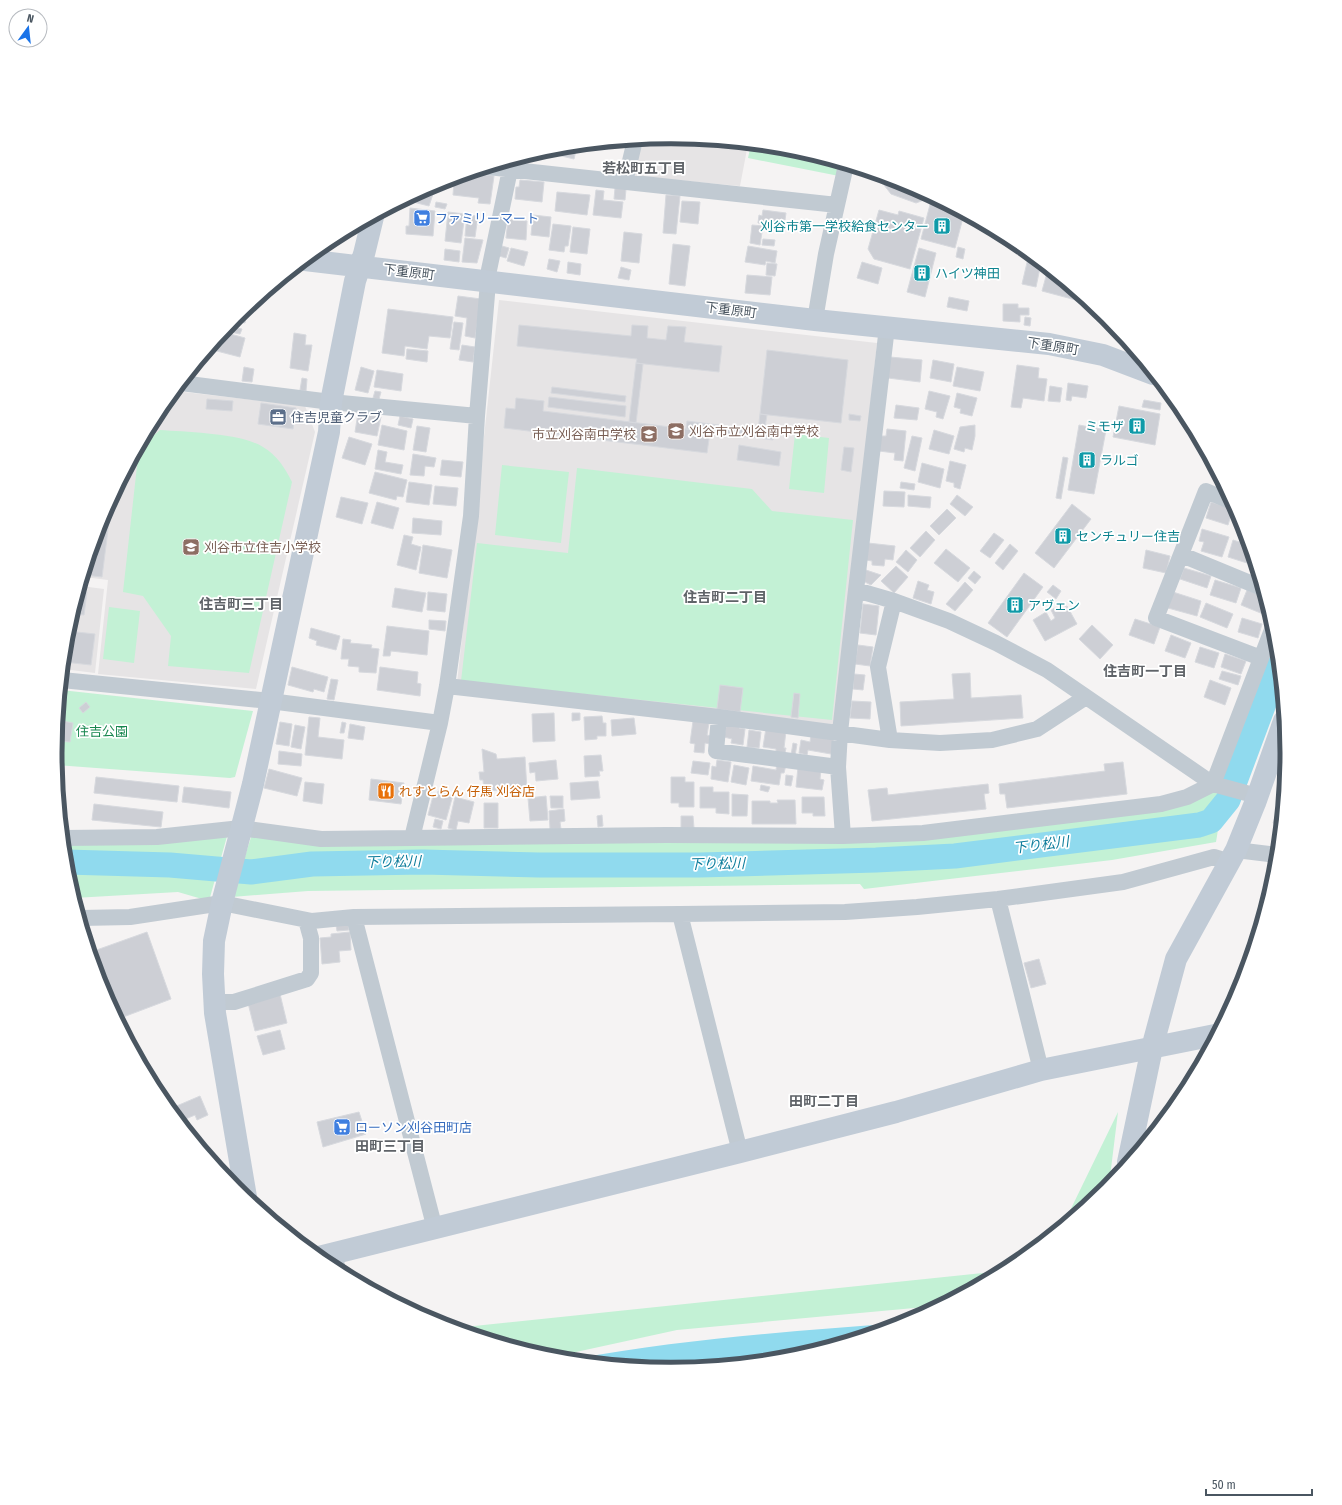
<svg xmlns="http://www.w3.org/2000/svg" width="1342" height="1505" viewBox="0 0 1342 1505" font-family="'Fira Sans Condensed','Noto Sans JP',sans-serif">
	<rect width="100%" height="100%" fill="#f5f3f3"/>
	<!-- education -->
	<path fill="#e6e4e5" d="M671 137 748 144 740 186 633 176 641 139Z
		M499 300 877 343 836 725 457 683Z
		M175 391 305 406 315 432 256 689 98 674 108 580 84 577 102 517 159 410Z
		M81 586 104 589 95 673 63 669 67 632Z"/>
	<!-- green -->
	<path fill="#c3f1d5" d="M751 144 791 148 842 164 839 176 748 158Z
		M160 430C187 432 241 433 263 447 277 455 285 468 292 482L249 673 168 666 171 636 143 596 123 592 139 448Z
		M795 434 829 438 824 493 789 489Z
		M502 465 569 472 561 543 495 535Z
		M577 468 752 489 772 511 853 520 832 720 461 681 477 543 568 553Z
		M109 607 140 611 134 663 103 659Z
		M61 690 253 711 235 777 230 778 56 765 55 752Z
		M1225 787 1216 842 1112 860 864 889 860 884 308 891 232 897 253 831 836 836 1161 804Z
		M229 829 209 901 178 892 74 898 67 872 63 837Z
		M1118 1112 1109 1185 1064 1223Z
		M1002 1271 936 1306 677 1330 553 1357 455 1328Z"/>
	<!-- water -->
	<path fill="#90daee" d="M902 1323 791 1357 671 1368 575 1359C683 1339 793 1331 902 1323Z"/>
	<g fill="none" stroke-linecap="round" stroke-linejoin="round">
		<!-- river -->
		<path stroke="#90daee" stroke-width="25" d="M66 862 170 865 251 872 312 864 423 862 539 865H700L876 860 955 856 1199 825 1211 821 1228 800 1278 666"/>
	</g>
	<!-- building -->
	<path fill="#cdcfd5" stroke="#d7d9de" d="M577 146 574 159 541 151 551 148Z
		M470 173 494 176 490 204 478 203 479 198 453 195 454 182 460 183 461 176Z
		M886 177 907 183 915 188 885 180Z
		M451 179 449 188 434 186 435 183Z
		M520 180 544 182 542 202 515 199 516 187H519Z
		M885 180 915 188 926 194 924 200 916 203 891 194 884 185Z
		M426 188 434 191 429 206 405 200Z
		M615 188 626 189 625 200 614 199Z
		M596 190 604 191 603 200 623 202 621 218 593 215Z
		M557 192 590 195 587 215 555 211Z
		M666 195 680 196 676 234 663 233Z
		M932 197 964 214 955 248 921 239Z
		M682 201 700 202 698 224 680 222Z
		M436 202 447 204 445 209 435 207Z
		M410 208 435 211 433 236 406 234V226H409Z
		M763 210 786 213 785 220 781 219 780 226 758 223 759 215 762 216Z
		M879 210 898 215 899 211 924 218 910 269 874 259 868 249Z
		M448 212 465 214 461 243 445 241Z
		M467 215 478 216 475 237 465 236Z
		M533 215 551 217 549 237 531 235Z
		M508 219 527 221 526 240 506 238Z
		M553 224 571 226 568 246H565L564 252 549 250Z
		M752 225 763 226 760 245 750 243Z
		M573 227 590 229 587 254 570 252Z
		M624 232 642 234 639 263 621 261Z
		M465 238 483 240 477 263 462 262Z
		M763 239 775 240 774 246 762 245Z
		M673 244 690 246 685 286 669 284Z
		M502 246 509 248 506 258 499 256Z
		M748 246 777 251 775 263 766 261 765 265 745 262Z
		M958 247 965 249 963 259 956 257Z
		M511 248 528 252 524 266 507 261Z
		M919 248 936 253 925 297 907 292Z
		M445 249 460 251 459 262 444 260Z
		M1029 254 1041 263 1036 287 1022 284Z
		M549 259 560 261 557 272 547 269Z
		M568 262 581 264 580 275 567 273Z
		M862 262 882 268 878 284 857 278Z
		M767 263 777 264 775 276 766 275Z
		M621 267 631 270 629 280 618 278Z
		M1048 269 1091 304 1042 291Z
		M747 275 772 277 770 295 745 293Z
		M458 296 481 299 475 338 465 336 467 318 455 316Z
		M949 297 969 301 967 311 947 307Z
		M1003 304H1018V308H1029V315H1020V322L1003 321Z
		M247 308 245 323 232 321 236 317Z
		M388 309 453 317 450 338 429 336 427 349 405 346 404 356 382 353Z
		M1025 317 1031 318 1030 326 1024 325Z
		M454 322 463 323 459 350 450 349Z
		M519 325 631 336 632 325 648 326 647 338 666 340 668 326 686 327 684 342 722 346 719 372 636 363 637 359 517 346Z
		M232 327 242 329 240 334 230 332Z
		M223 332 245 338 240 357 209 349Z
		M294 333 306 335 305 345H312L308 371 290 368Z
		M462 345 475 347 473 362 459 360Z
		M407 349 428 351 427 362 406 359Z
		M767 350 848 360 841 423 760 414Z
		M890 357 922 360 920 382 888 378Z
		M933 360 954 364 951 382 930 378Z
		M636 363 643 364 636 423 629 422Z
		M1017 365 1039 368 1038 378 1047 379 1044 401 1023 398 1021 408 1011 407Z
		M244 367 254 369 252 382 242 381Z
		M361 367 374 371 368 393 355 390Z
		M957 367 984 372 980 391 953 386Z
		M377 370 403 374 401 391 374 387Z
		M302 378 307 379 306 391 300 390Z
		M1068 383 1088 386 1086 398 1072 396 1071 401 1066 400Z
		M1050 386 1062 388 1060 402 1048 401Z
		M552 387 626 396 625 402 551 393Z
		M375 391 381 392 379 399 373 398Z
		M929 391 950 396 943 419 936 417 937 412 925 409Z
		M957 393 977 398 972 416 960 413 961 409 954 407Z
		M549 397 626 406 625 417 548 407Z
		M516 398 544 401 543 411 710 432 707 453 504 428 506 408 515 409Z
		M207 399 233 401 232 411 206 409Z
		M1144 400 1161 403 1160 410 1142 407Z
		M261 403 296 408 293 429 258 424Z
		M896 405 919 408 917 420 894 418Z
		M1119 406 1160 414 1155 445 1113 437Z
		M358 413 381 417 377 436 355 432Z
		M760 414 767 415 765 427 775 428 773 440 686 429 687 421 758 430Z
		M849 414 861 416 860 421 849 420Z
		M400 416 413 419 411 428 398 425Z
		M382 425 407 431 404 450 378 445Z
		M975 425V436L972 450 965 448 964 452 954 449 960 427Z
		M1079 425 1106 430 1094 494 1068 490Z
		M417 426 430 428 426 452 413 450Z
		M887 429 906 431 903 461 894 460 895 453 879 451 880 436H886Z
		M934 430 954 436 949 454 929 449Z
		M912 436 922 438 915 471 904 468Z
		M349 437 372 444 365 465 342 458Z
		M739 445 781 452 779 466 737 460Z
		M844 447 854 448 851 472 841 470Z
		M378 450 387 452 385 462 403 465 401 474 375 469Z
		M413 454 436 458 434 467 425 466 424 476 410 475Z
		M1063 457 1068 458 1061 499 1056 498Z
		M442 460 463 462 461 477 440 475Z
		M950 461 966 465 960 489 954 487V483L946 481Z
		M922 463 944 469 940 488 918 482Z
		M375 472 407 480 403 497 397 496 396 500 369 493Z
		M123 477 122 490 117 489Z
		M409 482 432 485 429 505 406 502Z
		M901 482 915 484 914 490 900 488Z
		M435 486 458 488 456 506 433 504Z
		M884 491 905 492 904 507 883 506Z
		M908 495 931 497 930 508 908 506Z
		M957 495 973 507 965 516 950 504Z
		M341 497 368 503 362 524 336 517Z
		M377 502 399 508 393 529 371 523Z
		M1211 502 1233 509 1228 525 1206 518Z
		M1072 504 1091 519 1054 568 1035 553Z
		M947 509 956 518 939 535 930 526Z
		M104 514H110L102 577 84 575Z
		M413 518 442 521 441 535 412 533Z
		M1202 529 1229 537 1222 557 1201 551 1204 542 1199 541Z
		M926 531 935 540 920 557 910 548Z
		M994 533 1004 540 990 558 980 551Z
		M404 535 413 537 411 544 421 547 416 570 397 565Z
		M1233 540 1249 545 1251 551 1247 563 1228 557Z
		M868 543 895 546 893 560 885 559 884 566 872 565V561L866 560Z
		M1010 544 1018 551 1003 570 995 563Z
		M423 545 452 550 447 578 419 573Z
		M946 549 970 568 958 582 934 563Z
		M906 550 917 560 908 572 896 562Z
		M1146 550 1170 556 1166 573 1143 568Z
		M896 566 908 577 894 593 881 581Z
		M1184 568 1211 576 1207 588 1180 579Z
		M866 570 881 575 871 585 863 581Z
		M974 571 981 577 975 584 968 578Z
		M1024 573 1043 587 1007 637 988 623Z
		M1215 580 1241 588 1236 603 1210 595Z
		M918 581 929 585 927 590 934 592 931 604 913 598Z
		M965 582 973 590 955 611 946 604Z
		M1053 585 1061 591 1056 599 1047 592Z
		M395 588 426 593 422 612 392 607Z
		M1247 590 1264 597 1267 605 1263 614 1241 605Z
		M79 592H87L84 615 72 614Z
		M428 592 447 594 445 612 427 610Z
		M1173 592 1201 601 1197 616 1168 608Z
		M1206 603 1233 614 1227 628 1200 617Z
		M863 604 879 606 876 635 860 633Z
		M1067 606 1077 624 1045 641 1033 620 1046 612 1051 621 1055 618 1051 610 1057 607 1058 610Z
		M1242 618 1262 624 1258 638 1238 632Z
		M1135 619 1160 627 1154 644 1129 635Z
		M429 620 446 621 445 631 429 629Z
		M1092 625 1113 645 1100 659 1079 639Z
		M387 626 429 631 427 655 391 651 390 656H383Z
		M311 628 340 636 336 650 316 645 317 641 309 638Z
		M67 631 95 634 91 665 64 662Z
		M1171 635 1191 643 1185 658 1165 651Z
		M343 639 351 640 350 643 372 645 371 648 379 649 376 673 359 672V667L348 666 349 659H341Z
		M858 645 873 647 870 666 855 664Z
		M1200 647 1219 653 1214 668 1195 662Z
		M1225 654 1246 661 1241 674 1221 667Z
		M292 667 328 677 324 692 314 689 313 692 288 685Z
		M380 667 418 672 417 683 421 684 420 696 377 690Z
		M1222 671 1241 676 1238 685 1219 679Z
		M970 673 971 698 1021 695 1023 718 901 726 900 702 954 699 952 674Z
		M854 674 865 675 863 690 853 689Z
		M331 679 338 680 334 700 327 699Z
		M1210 680 1231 688 1225 705 1204 697Z
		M720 685 743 688 740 712 717 709Z
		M794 693 800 694 798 718 791 717Z
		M852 701 871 702 870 719 850 718Z
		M86 702 90 707 83 713 79 708Z
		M554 713 555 741 533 742 532 714Z
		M572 713H580V720L572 721Z
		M602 716 603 723H606V736H597V739L585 740 584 717Z
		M309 717 320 718 318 737 344 740 342 759 305 755Z
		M634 718 636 734 612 736 611 720Z
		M62 721 73 723 70 742 59 741Z
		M693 721 709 723 707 735 711 736 710 744 705 743 704 753 694 752 695 744 690 743Z
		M280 722 292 724 289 746 276 744Z
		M342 722 346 723 344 733H340Z
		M727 722 740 725 739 728 745 729 743 745 731 743 732 739 724 737Z
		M350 724 365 727 363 740 348 738Z
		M295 725 305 727 301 749 291 747Z
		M766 728 786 731 784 748H786L785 753 776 752V749L763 747Z
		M749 730 761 732 759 748 747 747Z
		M811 735 834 739 831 754 808 750 807 755 799 753 801 740 810 742Z
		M793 743 797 744 795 756 791 755Z
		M482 749 496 754 497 759 525 757 527 790 501 792 500 790 484 791 483 780H480L479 772H484Z
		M279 751 302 754 301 766 278 764Z
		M601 755 603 771H599L600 776 585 777 584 756Z
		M556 760 558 779 536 781 535 772 530 773 529 763Z
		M717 760 731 762 728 782 711 779 712 766 716 767Z
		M693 761 710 763 708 775 691 773Z
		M1123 762 1127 794 1007 808 1005 794H1000L999 784 1105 771 1104 764Z
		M777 763 786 765 784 773H781L779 785 751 781 753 766 776 770Z
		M734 765 749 768 746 785 731 782Z
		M798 767 821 770 820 779 824 780 822 790 796 787Z
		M269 769 302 778 297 796 264 788Z
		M786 775 793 776 791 786 785 785Z
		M96 777 179 786 177 802 94 793Z
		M671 777H685V782H694V807H679V803H671Z
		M371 779 404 783 401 804 369 800Z
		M598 781 600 798 571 800 570 783Z
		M305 782 324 784 322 804 303 801Z
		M988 784 989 793 984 794 986 809 872 821 868 790 887 788 888 795Z
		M761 785 770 787 768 792 760 790Z
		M184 787 231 792 229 808 182 802Z
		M700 787H713V792H729V814L716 813V808H700Z
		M438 791 453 795 446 820 428 815 433 796 437 797Z
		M732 794 748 795 747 816H732Z
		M1283 794 1280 825 1273 823Z
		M546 796 548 820 530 821 528 798Z
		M550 796H563V808H551Z
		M455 797 474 802 469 823 458 821 456 830 448 828Z
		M802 797H824L825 816H813V813H802Z
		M777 800H795L796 824H752V801H770V803H778Z
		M484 803H498V828H484Z
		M94 804 163 812 161 827 92 820Z
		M564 809 565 821 560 822 561 829H550L549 811Z
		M602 815 603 826 598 827 597 816Z
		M681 816H693L694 828H681Z
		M435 819 443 821 441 829 433 827Z
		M348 924 349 930 337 931 336 925Z
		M147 932 171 999 118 1019 102 988 91 952Z
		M350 932 351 950 339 951 340 962 322 964 320 938 331 937V934Z
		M1252 938 1255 939 1252 949H1249Z
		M1039 959 1046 984 1031 988 1024 963Z
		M280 994 287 1023 255 1031 248 1003Z
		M280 1030 285 1049 263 1055 257 1036Z
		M200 1096 208 1115 197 1120 195 1115 181 1121 174 1113 172 1108Z
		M359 1112 366 1134 323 1147 317 1122Z"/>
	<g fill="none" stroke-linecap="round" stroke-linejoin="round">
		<!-- street -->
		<path stroke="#c1cad2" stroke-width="16" d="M488 167 837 205
			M625 182 635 140
			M815 320 826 254 846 165
			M181 383 331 402 477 416
			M1232 502 1206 491 1156 618 1261 658
			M1182 555 1262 588
			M856 590 887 327
			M62 680 270 701 440 723
			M447 686 719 717 890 740 940 743 992 740 1037 729 1086 697
			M719 717 716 751 838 767
			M890 740 878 667 894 601
			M843 836 838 767 840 732 856 590 894 601 949 621 996 643 1047 670 1213 784 1273 627
			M63 838 157 837 241 828 321 839 412 838 440 723 447 686 471 516 477 416 489 270 512 160
			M412 838 666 835 843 836 923 833 1161 804 1187 797 1213 784 1257 796
			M1236 850 1277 855
			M998 899 1041 1070
			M680 914 740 1152
			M354 917 435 1229
			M81 918 130 917 222 903 312 921 354 917 680 914 845 912 917 907 998 899 1123 882 1214 857 1230 862
			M215 1002H234L307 979 311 973V938L306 920
			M334 1253 338 1270"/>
		<!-- secondary -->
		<path stroke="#c1cbd6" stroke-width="22" d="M305 260 815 320 1049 344 1103 355 1153 374
			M1128 1162 1152 1048 1176 959 1236 850 1255 803 1284 721
			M246 1197 215 1013 213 974 214 941 222 903 253 784 329 432 331 402 355 281 364 254 373 217
			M319 1257 740 1152 896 1112 1041 1070 1215 1035"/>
	</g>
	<!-- icons -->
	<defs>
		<symbol id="supermarket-square" viewBox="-11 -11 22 22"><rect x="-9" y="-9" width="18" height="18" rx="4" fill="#3f7fe0" stroke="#fff"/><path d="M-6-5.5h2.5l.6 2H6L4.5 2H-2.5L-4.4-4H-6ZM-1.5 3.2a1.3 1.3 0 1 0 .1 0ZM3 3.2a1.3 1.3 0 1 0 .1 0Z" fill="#fff"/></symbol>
		<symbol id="building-square" viewBox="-11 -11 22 22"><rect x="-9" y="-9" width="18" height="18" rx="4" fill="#0f9aa8" stroke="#fff"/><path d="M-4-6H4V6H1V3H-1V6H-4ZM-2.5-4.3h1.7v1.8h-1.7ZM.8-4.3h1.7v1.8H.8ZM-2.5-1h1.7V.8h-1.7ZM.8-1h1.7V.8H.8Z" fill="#fff"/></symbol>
		<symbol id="office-square" viewBox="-11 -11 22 22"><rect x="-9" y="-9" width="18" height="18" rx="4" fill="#5c6f8a" stroke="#fff"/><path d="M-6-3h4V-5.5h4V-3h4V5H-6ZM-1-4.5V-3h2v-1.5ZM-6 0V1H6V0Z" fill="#fff"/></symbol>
		<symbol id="school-square" viewBox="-11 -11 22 22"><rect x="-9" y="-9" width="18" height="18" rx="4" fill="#8d6e63" stroke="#fff"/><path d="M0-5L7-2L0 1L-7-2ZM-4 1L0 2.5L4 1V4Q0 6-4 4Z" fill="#fff"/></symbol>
		<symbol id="restaurant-square" viewBox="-11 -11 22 22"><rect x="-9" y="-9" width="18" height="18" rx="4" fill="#e8710a" stroke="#fff"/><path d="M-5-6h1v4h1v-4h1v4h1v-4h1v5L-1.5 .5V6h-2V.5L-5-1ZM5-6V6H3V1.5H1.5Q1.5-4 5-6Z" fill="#fff"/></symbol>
	</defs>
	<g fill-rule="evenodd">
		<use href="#supermarket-square" x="412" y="208" width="20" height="20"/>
		<use href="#building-square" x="932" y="216" width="20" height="20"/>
		<use href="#building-square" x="912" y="263" width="20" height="20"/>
		<use href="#office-square" x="268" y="407" width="20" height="20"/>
		<use href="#building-square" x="1127" y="416" width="20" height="20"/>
		<use href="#school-square" x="666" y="421" width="20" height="20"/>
		<use href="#school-square" x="639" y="424" width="20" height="20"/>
		<use href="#building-square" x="1077" y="450" width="20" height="20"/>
		<use href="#building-square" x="1053" y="526" width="20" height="20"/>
		<use href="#school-square" x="181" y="537" width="20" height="20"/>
		<use href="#building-square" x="1005" y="595" width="20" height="20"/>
		<use href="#restaurant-square" x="376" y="781" width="20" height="20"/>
		<use href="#supermarket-square" x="332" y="1117" width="20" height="20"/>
	</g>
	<g text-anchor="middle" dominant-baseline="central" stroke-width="3.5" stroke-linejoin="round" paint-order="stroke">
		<!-- shop labels -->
		<g font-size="13" fill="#366cbe" stroke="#fff" text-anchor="start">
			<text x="435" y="218">ファミリーマート</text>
			<text x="355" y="1127">ローソン刈谷田町店</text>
		</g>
		<!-- culture labels -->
		<g font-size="13" fill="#0d838f" stroke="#fff" text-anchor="start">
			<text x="929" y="226" text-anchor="end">刈谷市第一学校給食センター</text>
			<text x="935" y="273">ハイツ神田</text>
			<text x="1124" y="426" text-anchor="end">ミモザ</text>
			<text x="1100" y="460">ラルゴ</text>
			<text x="1076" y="536">センチュリー住吉</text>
			<text x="1028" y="605">アヴェン</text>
		</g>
		<!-- street labels -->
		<g font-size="13" fill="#4a5661" stroke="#fff">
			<text transform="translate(409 272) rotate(7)">下重原町</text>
			<text transform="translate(731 310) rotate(7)">下重原町</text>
			<text transform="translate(1053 346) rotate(9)">下重原町</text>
		</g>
		<!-- service labels -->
		<g font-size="13" fill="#4e5e75" stroke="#fff" text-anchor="start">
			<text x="291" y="417">住吉児童クラブ</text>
		</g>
		<!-- education labels -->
		<g font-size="13" fill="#785e54" stroke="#fff" text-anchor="start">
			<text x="689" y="431">刈谷市立刈谷南中学校</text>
			<text x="636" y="434" text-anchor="end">市立刈谷南中学校</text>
			<text x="204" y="547">刈谷市立住吉小学校</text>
		</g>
		<!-- park labels -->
		<g font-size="13" fill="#17864f" stroke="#fff">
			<text x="102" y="731">住吉公園</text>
		</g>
		<!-- food labels -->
		<g font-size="13" fill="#c56008" stroke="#fff" text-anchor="start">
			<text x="399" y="791">れすとらん 仔馬 刈谷店</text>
		</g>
		<!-- neighbourhood labels -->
		<g font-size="14" font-weight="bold" fill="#5f6368" stroke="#fff">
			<text x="644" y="168">若松町五丁目</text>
			<text x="725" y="597">住吉町二丁目</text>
			<text x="241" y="604">住吉町三丁目</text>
			<text x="1145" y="671">住吉町一丁目</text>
			<text x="824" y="1101">田町二丁目</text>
			<text x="390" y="1146">田町三丁目</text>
		</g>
		<!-- water labels -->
		<g font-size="14" font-style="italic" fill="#0c7c9b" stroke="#fff">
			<text transform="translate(1041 845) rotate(-7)">下り松川</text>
			<text transform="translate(393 862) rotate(-1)">下り松川</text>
			<text transform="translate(717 864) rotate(-1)">下り松川</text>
		</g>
	</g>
	<!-- crop -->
	<path d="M0 0H1342V1505H0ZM62 753a609 609 0 1 1 1218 0a609 609 0 1 1-1218 0Z" fill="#fff" fill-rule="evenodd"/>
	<path fill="none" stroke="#4a5661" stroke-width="5" d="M62 753a609 609 0 1 1 1218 0a609 609 0 1 1-1218 0Z"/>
	<!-- north arrow -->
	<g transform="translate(28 28) rotate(15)"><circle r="19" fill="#ffffff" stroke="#b7bbc0"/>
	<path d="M0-3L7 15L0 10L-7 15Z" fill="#1a73e8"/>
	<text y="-6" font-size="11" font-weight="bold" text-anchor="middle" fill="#4a5661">N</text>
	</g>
	<!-- scale -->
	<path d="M1206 1489v6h106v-6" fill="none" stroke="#4a5661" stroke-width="2"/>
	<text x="1212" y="1489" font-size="12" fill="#4a5661" stroke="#ffffff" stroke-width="3" paint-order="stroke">50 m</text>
</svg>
